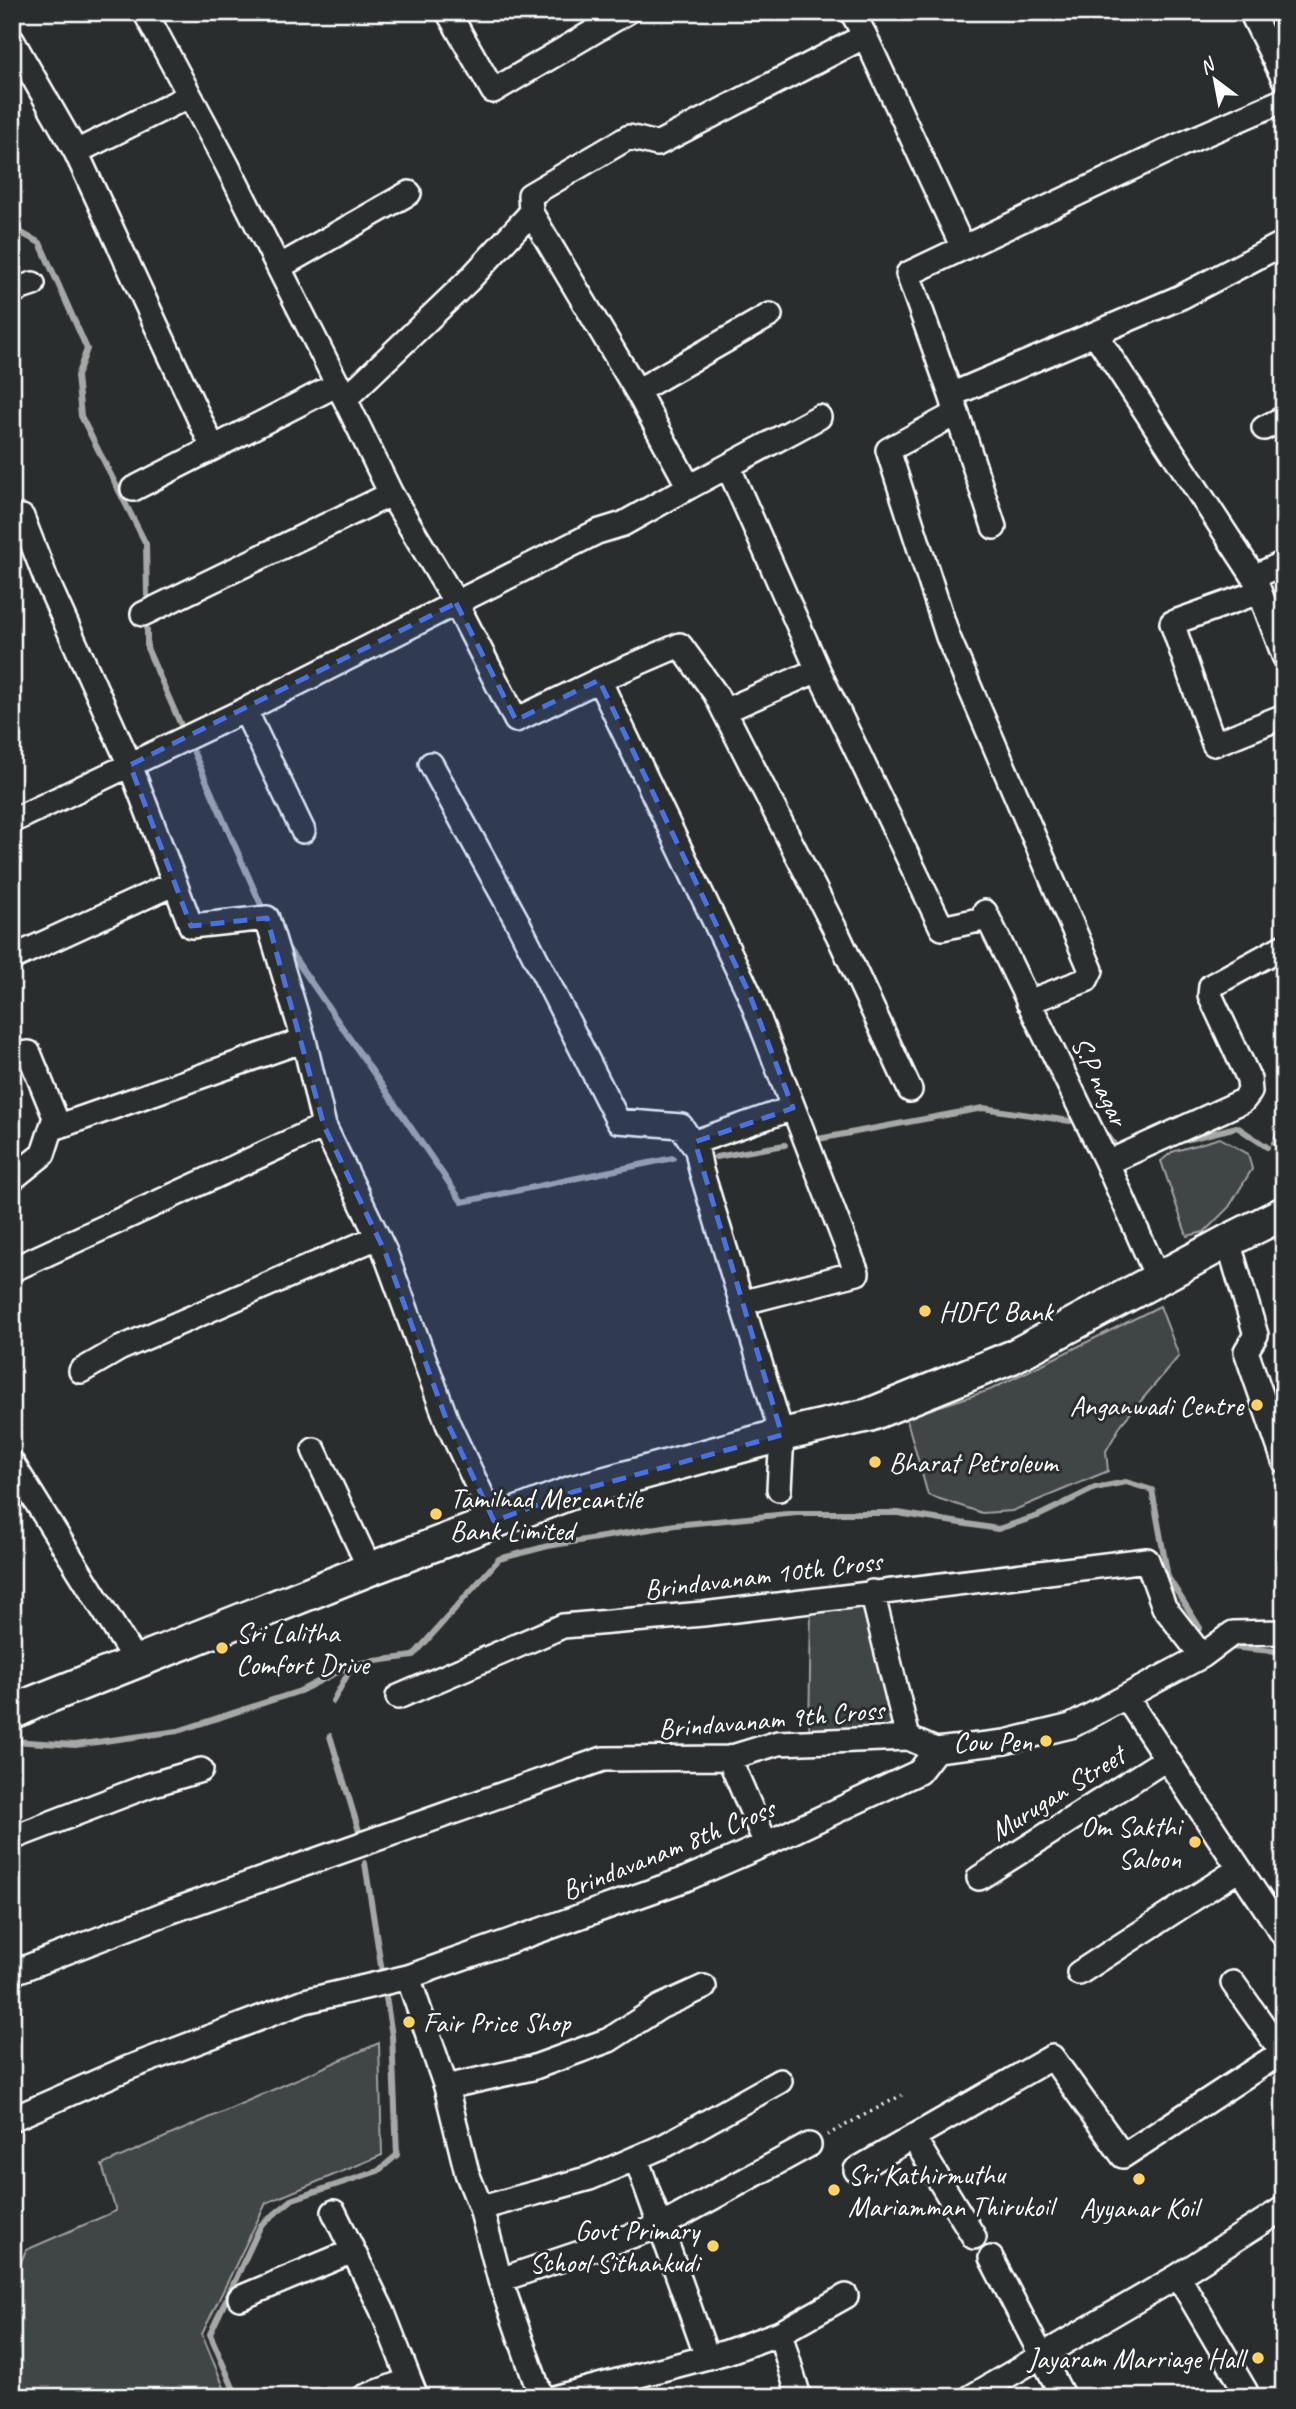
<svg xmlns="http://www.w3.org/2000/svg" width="1296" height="2409" viewBox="0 0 1296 2409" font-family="Caveat,sans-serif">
	<rect width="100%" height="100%" fill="#2a2d2e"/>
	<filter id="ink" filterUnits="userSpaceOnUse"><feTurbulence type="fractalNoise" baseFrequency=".0143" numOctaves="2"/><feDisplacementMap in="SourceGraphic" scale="14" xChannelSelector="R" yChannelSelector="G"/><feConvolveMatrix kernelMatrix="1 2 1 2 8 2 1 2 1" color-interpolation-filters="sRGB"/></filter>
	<g filter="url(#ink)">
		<!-- green -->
		<path fill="#414445" stroke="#a0a2a2" stroke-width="2" d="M1220 1138 1248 1154 1252 1169 1229 1207 1204 1232 1187 1236 1161 1161 1172 1152Z
			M1160 1306 1179 1356 1122 1423 1106 1451 1108 1471 1012 1511 982 1513 928 1495 906 1417 990 1390Z
			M865 1604 895 1728 809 1735 811 1608Z
			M379 2043 382 2155 266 2203 202 2334 228 2397H12V2283L26 2250 116 2211 102 2165Z"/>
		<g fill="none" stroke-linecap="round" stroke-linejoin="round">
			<!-- stream -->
			<path stroke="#a6a7a7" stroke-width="6" d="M12 228 40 243 87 349 77 376 81 416 146 544 147 595
				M147 630V648L180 723
				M194 753 265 914
				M285 944 462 1202 673 1158
				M1101 1126 1120 1153
				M818 1139 983 1108 1070 1121
				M1177 1142 1237 1127 1267 1147
				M1274 1143 1284 1124
				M716 1157 785 1145
				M1230 1647 1284 1652
				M333 1701 352 1666
				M330 1736 359 1831
				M12 1741 75 1745 178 1731 300 1691 353 1664 413 1656 499 1559 548 1546 675 1525 797 1513H898L998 1529 1038 1516 1095 1488 1126 1482 1152 1490 1168 1577 1200 1628
				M365 1863 382 1972
				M237 2397 210 2334 261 2225 293 2199 378 2171 397 2155 392 2036 386 1997"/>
			<defs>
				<path id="street" d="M145 12 227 165 345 399
					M448 12 493 91 627 12
					M852 12 865 36 963 248
					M1251 12 1284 79
					M12 40 76 152 213 448
					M76 152 189 96
					M531 213 637 391 689 487 623 524 597 532 456 603 516 720 599 680 680 645 715 693 839 937 910 1090
					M279 267 409 193
					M12 291 33 284
					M1096 335 1254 577 1284 656
					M637 391 770 315
					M951 395 1181 297 1284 243
					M957 413 888 450 948 637 1091 970 1086 980 1028 1002
					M1264 428 1284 418
					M728 466 818 670
					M689 487 819 417
					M133 489 338 384
					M12 522 22 517 46 579 130 765 191 926 267 918 304 1040 324 1126 385 1252 448 1424 494 1521
					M994 527 951 395 908 274 1180 145 1284 100
					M1254 577 1284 563
					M1259 592 1172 623 1214 744 1284 716
					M143 614 391 494
					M599 680 749 993 857 1273 741 1303
					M245 710 303 831
					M724 711 818 670 942 928 988 918
					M431 764 516 919 618 1121 681 1126 697 1150 701 1170 782 1435 779 1489
					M12 821 245 710 456 603 391 494 345 399 468 281 531 213 530 195 629 137 657 144 865 36
					M985 912 1107 1163 1158 1279
					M12 958 175 883
					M12 1055 29 1053 55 1117 43 1154 12 1179
					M51 1129 304 1040
					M692 1143 793 1108
					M1107 1163 1243 1101 1250 1092 1249 1079 1210 995 1211 986 1284 946
					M1228 1241 1256 1335 1246 1351 1284 1461
					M16 1268 324 1126
					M81 1371 119 1349 378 1237
					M314 1450 370 1569
					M12 1463 136 1662
					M872 1592 908 1738
					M398 1697 563 1626 703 1614 1147 1560 1164 1607 1202 1656
					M1126 1697 1284 1936
					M936 1750 1005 1742 1071 1726 1202 1656 1233 1633 1284 1632
					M729 1758 766 1844
					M12 1838 150 1785 201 1770
					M979 1878 1166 1759
					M12 1973 169 1912 603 1759 729 1758 778 1743 908 1738 936 1750
					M1079 1973 1239 1869
					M408 1977 446 2087 467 2173 481 2208 500 2280 541 2397
					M1233 1983 1282 2052
					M446 2087 532 2068 609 2040 660 2007 704 1987
					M12 2119 128 2068 305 2001 408 1977 686 1879 766 1844 919 1772 936 1750
					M913 2137 974 2237
					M636 2158 707 2357
					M856 2170 1052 2057 1123 2156 1282 2052 1284 2054
					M481 2208 590 2178 666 2145 780 2081
					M334 2212 382 2310 416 2397
					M991 2258 1063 2397
					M1178 2276 1246 2392
					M500 2280 661 2226 809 2145
					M240 2298 353 2251
					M780 2333 799 2397
					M364 2397 409 2380
					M557 2397 727 2352 780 2333 846 2296
					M971 2397 1178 2276 1284 2208"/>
				<path id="secondary" d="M12 1713 35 1702 370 1569 573 1492 782 1435 869 1415 1012 1357 1228 1241 1284 1213"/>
			</defs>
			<!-- street casing -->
			<use href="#street" stroke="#fff" stroke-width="28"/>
			<!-- secondary casing -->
			<use href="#secondary" stroke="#fff" stroke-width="37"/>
			<!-- path -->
			<path stroke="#fff" stroke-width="3.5" stroke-dasharray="2 5" stroke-linecap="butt" d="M827 2135 902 2095"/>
			<!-- street -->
			<use href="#street" stroke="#2a2d2e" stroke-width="23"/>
			<!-- secondary -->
			<use href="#secondary" stroke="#2a2d2e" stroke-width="32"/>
		</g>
	</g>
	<!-- marked area -->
	<path fill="#4a71e0" fill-opacity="0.2" stroke="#4a71e0" stroke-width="5" stroke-dasharray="14 9" stroke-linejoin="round" d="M456 603 516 720 599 680 749 993 793 1108 695 1142 782 1435 573 1492 494 1521 448 1424 385 1252 324 1126 267 918 191 926 130 765Z"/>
	<!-- markers -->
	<g fill="#ffd166" stroke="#2a2d2e" stroke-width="2.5">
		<circle cx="925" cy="1311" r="7"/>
		<circle cx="1257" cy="1405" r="7"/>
		<circle cx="875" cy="1462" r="7"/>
		<circle cx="436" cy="1514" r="7"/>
		<circle cx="222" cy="1648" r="7"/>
		<circle cx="1046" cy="1741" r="7"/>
		<circle cx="1195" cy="1842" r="7"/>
		<circle cx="409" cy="2022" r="7"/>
		<circle cx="1139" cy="2179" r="7"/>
		<circle cx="834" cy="2190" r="7"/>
		<circle cx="713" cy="2246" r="7"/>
		<circle cx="1258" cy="2358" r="7"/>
	</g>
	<g text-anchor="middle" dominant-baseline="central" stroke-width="6" stroke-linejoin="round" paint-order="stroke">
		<!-- street labels -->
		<g font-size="28" fill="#fff" stroke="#2a2d2e">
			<text transform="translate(1100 1081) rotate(64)">S.P nagar</text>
			<text transform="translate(763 1575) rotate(-7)">Brindavanam 10th Cross</text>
			<text transform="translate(771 1719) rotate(-5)">Brindavanam 9th Cross</text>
			<text transform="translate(1057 1793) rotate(-32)">Murugan Street</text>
			<text transform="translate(668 1849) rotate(-22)">Brindavanam 8th Cross</text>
		</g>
		<!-- poi labels -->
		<g font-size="28" fill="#fff" stroke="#2a2d2e" text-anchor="start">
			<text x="939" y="1311">HDFC Bank</text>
			<text x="1243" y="1405" text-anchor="end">Anganwadi Centre</text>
			<text x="889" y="1462">Bharat Petroleum</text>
			<text x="450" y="1498">Tamilnad Mercantile<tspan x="450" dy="32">Bank Limited</tspan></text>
			<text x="236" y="1632">Sri Lalitha<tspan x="236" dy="32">Comfort Drive</tspan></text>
			<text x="1032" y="1741" text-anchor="end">Cow Pen</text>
			<text x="1181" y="1826" text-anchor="end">Om Sakthi<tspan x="1181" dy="32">Saloon</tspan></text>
			<text x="423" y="2022">Fair Price Shop</text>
			<text x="848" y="2174">Sri Kathirmuthu<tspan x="848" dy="32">Mariamman Thirukoil</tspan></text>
			<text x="1139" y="2207" text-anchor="middle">Ayyanar Koil</text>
			<text x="699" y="2230" text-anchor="end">Govt Primary<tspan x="699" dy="32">School Sithankudi</tspan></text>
			<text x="1244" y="2358" text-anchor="end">Jayaram Marriage Hall</text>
		</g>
	</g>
	<!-- margin -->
	<rect width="1296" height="2409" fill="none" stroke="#2a2d2e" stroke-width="42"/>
	<rect x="21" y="21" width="1254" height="2367" fill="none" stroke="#fff" stroke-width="2.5" filter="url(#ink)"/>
	<!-- north arrow -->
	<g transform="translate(1215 80) rotate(328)" stroke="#2a2d2e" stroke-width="5" paint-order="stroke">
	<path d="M0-5L12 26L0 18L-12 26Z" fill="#ffffff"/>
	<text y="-10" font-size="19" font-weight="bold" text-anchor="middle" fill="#ffffff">N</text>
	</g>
</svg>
